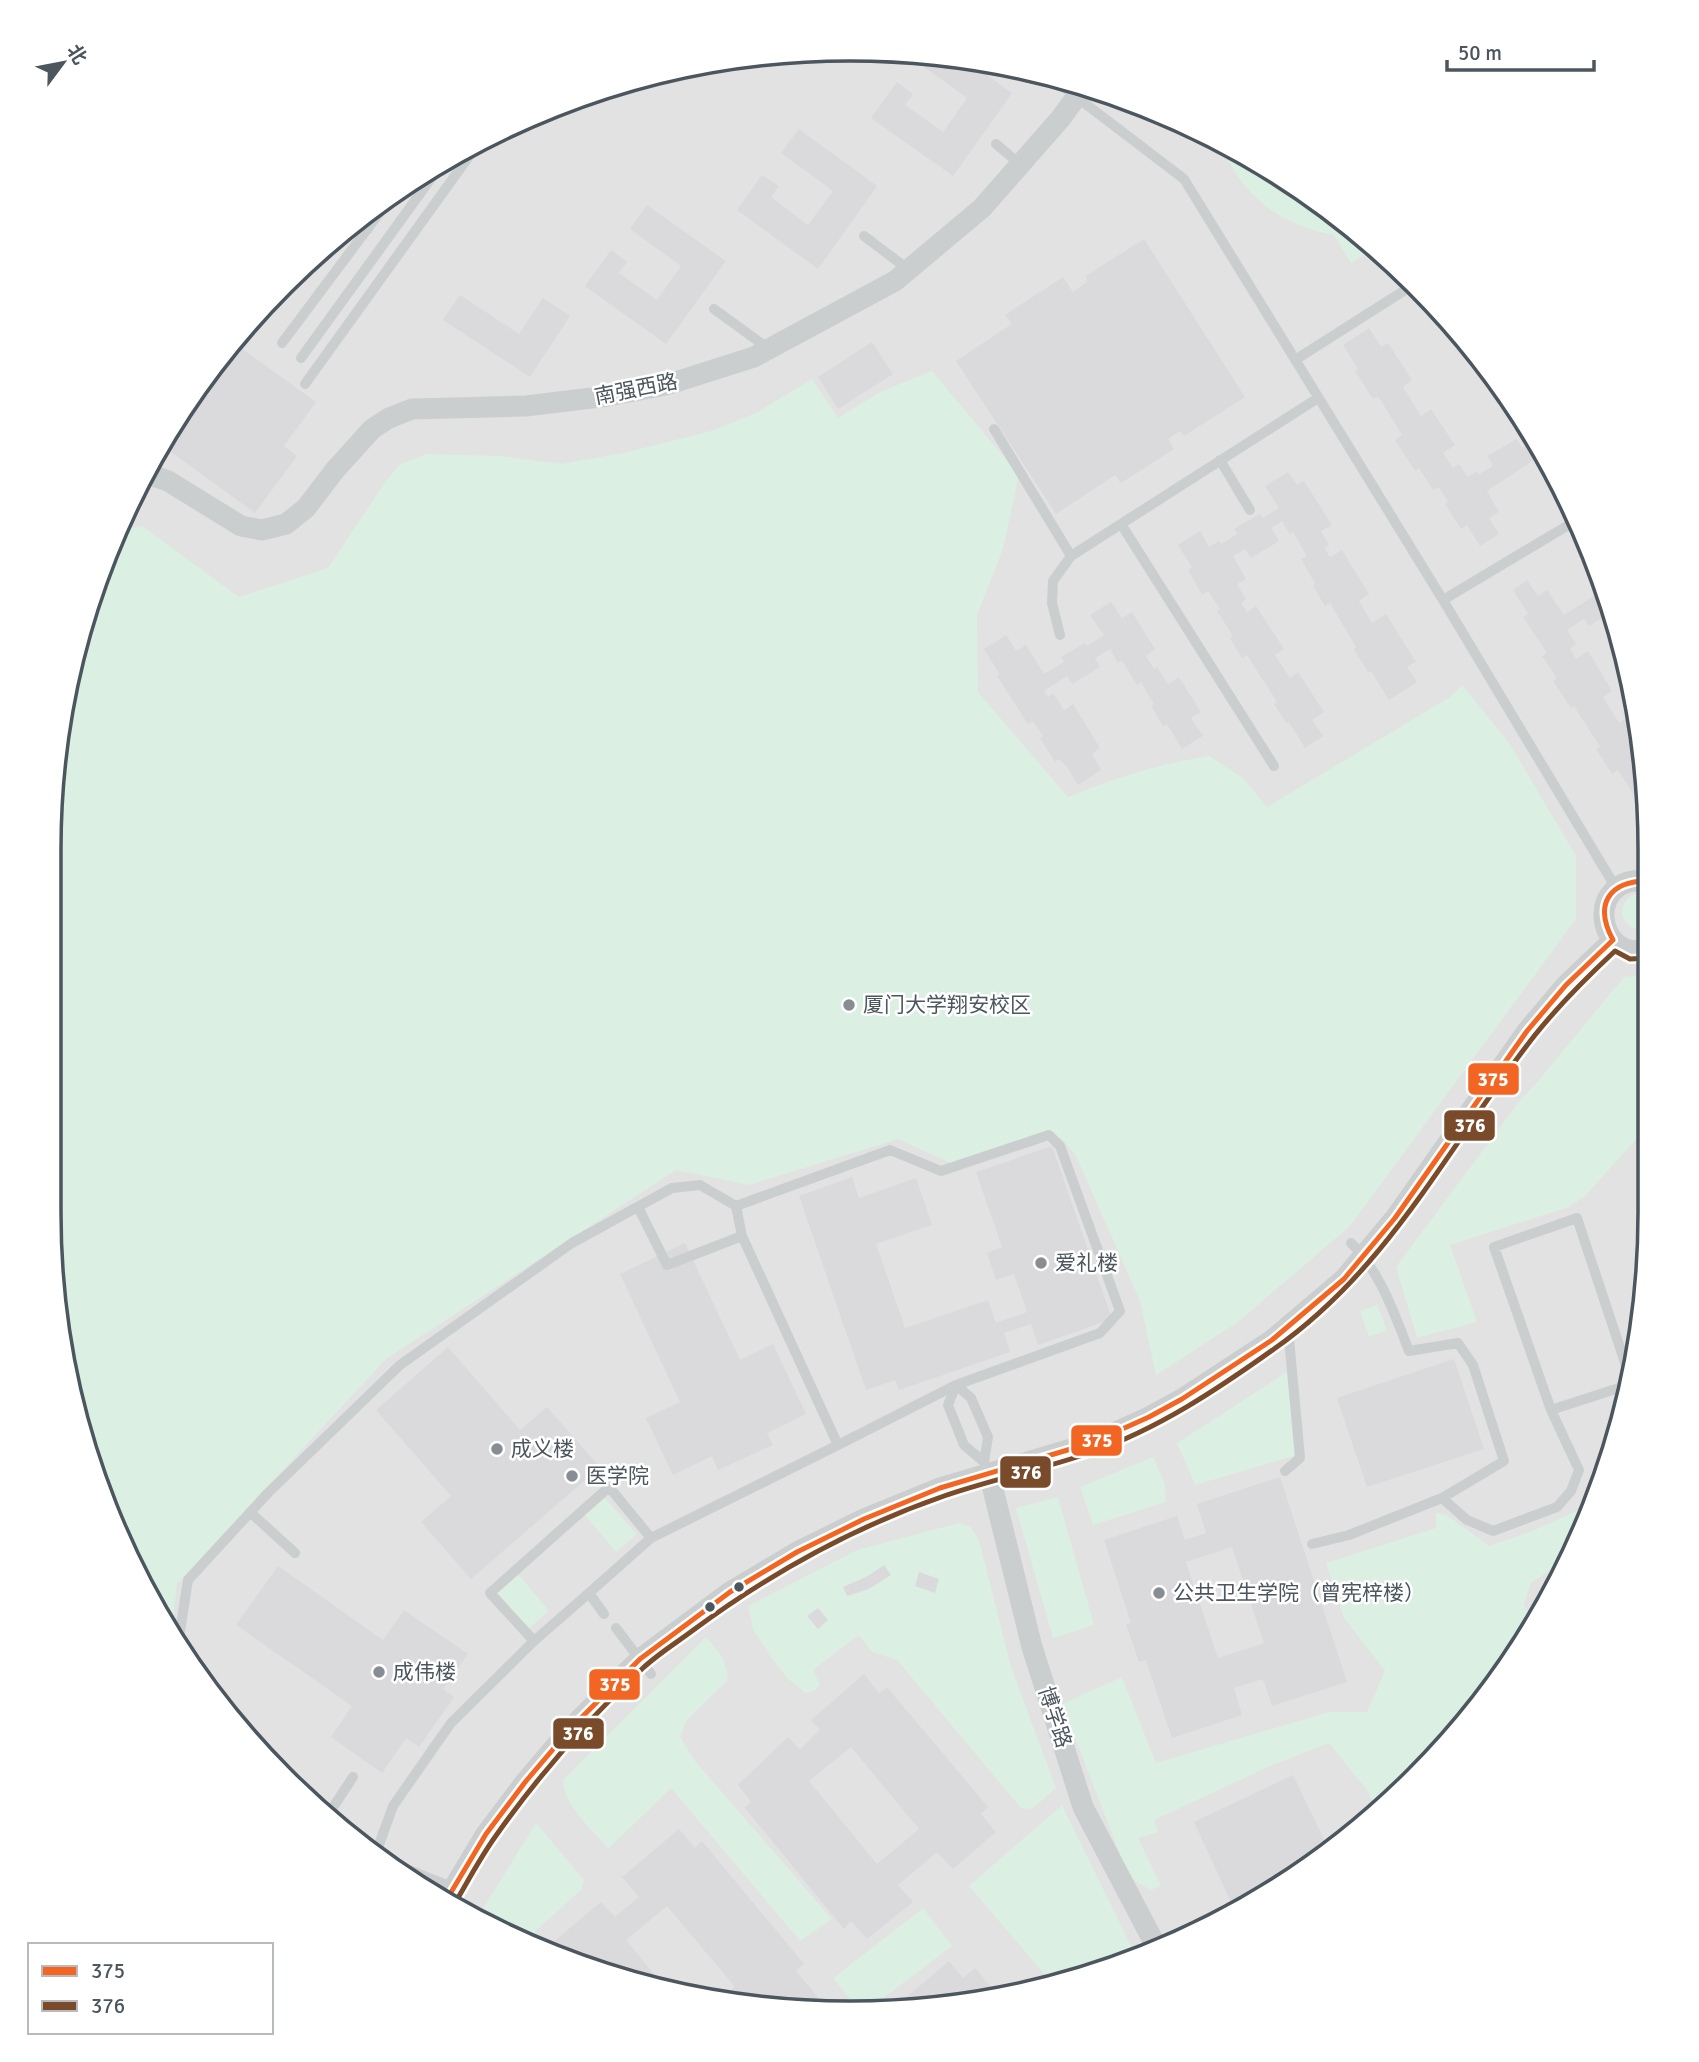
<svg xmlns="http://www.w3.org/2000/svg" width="1699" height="2062" viewBox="0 0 1699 2062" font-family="Signika,'Noto Sans SC',sans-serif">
	<rect width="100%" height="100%" fill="#f4f3f3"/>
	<!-- education -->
	<path fill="#e2e2e3" d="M798 51 954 56 1107 92 1250 156 1378 248 1485 363 1568 496 1623 643 1648 798V1264L1623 1419 1567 1567 1452 1740 1337 1847 1203 1931 1005 1998 797 2011 593 1971 405 1878 248 1741 156 1612 76 1419 49 1212 51 797 76 643 110 544 156 449 248 321 362 214 496 131 643 76Z"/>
	<!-- green -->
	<path fill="#dbefe2" d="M1222 144 1250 156 1377 247 1351 263 1334 235C1283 227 1238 194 1222 144Z
		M932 371 1019 475 1003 549 977 615 978 692 1068 797C1114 778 1159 764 1209 756L1243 778 1267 807 1450 697 1462 685 1510 744 1576 856V919L1350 1226 1238 1322 1156 1375 1140 1301 1076 1156 1061 1138 957 1166 898 1139 749 1185 676 1170 386 1359 177 1584 171 1634 156 1612 76 1419 49 1212 51 797 76 643 117 530 142 526 239 597 328 568 383 485 399 465 426 454 499 456 561 464 623 453 711 431 756 413 812 379 838 418 880 392Z
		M1642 893 1648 895V929C1618 936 1612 895 1642 893Z
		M1648 974V1126L1585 1196 1569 1207 1450 1245 1477 1322 1417 1338 1396 1267 1521 1099 1534 1086 1624 977Z
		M1377 1305 1387 1330 1369 1337 1360 1311Z
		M1290 1370 1298 1427 1294 1456 1195 1485 1177 1443Z
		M1153 1457 1165 1483 1166 1502 1093 1525 1080 1487Z
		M1058 1497 1094 1625 1053 1638 1016 1508Z
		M605 1498 637 1534 616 1552 585 1515Z
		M1588 1506 1571 1556 1531 1583 1524 1605 1533 1618 1452 1740 1378 1809 1366 1789 1329 1743 1270 1766 1154 1820 1158 1832 1138 1838 1161 1886 1151 1890 1129 1878 1062 1704 1122 1677 1156 1763 1329 1712H1367L1385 1671 1344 1618 1326 1563 1436 1528V1513L1447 1515 1489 1546 1530 1532Z
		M959 1523 971 1527 979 1540 1011 1667 1056 1788 1032 1809 1021 1808 897 1660 872 1652 859 1635 813 1670 820 1685 814 1691 806 1693 787 1678 768 1653 753 1629 748 1606 857 1550Z
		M518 1574 549 1611 528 1629 497 1592Z
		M706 1637C719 1651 727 1661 728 1680L686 1721 680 1737 695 1761 832 1919 800 1941 671 1788 608 1849C594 1831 562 1804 563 1780Z
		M1062 1805 1135 1954 1051 1982 969 1886Z
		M536 1823 584 1880 582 1889 530 1936 529 1940 479 1915Z
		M923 1908 952 1946 873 2006 856 2007 833 1978Z"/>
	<!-- building -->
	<path fill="#dadadc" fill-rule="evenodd" d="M920 55 963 58 1012 93 953 176 871 118 897 82 913 94 905 105 943 132 967 98 916 61Z
		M799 129 877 186 818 269 737 210 762 175 779 186 771 197 808 225 833 191 781 153Z
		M647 205 726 261 666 344 585 286 611 250 627 262 619 273 657 300 681 266 630 229Z
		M1144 239 1245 397 1184 436 1180 431 1168 439 1174 449 1121 483 1115 475 1056 514 956 361 1012 324 1005 315 1063 277 1073 292 1087 282 1086 276Z
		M460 295 519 334 543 298 570 316 530 377 443 320Z
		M1369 328 1381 347 1388 343 1412 380 1403 387 1421 416 1431 409 1455 445 1443 453 1453 468 1459 464 1468 477 1477 471 1478 475 1493 466 1487 456 1517 439 1522 448 1533 440 1542 455 1487 491 1499 512 1489 518 1499 534 1480 546 1467 525 1461 529 1445 504 1448 502 1439 487 1433 490 1419 468 1415 471 1395 440 1402 435 1378 396 1373 399 1355 371 1358 369 1343 345Z
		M233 342 316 402 284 446 297 456 255 513 160 444Z
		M872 342 893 374 838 409 818 377Z
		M1477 354 1485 363 1525 427 1520 430 1506 405H1502L1488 383 1492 381Z
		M1288 472 1297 485 1304 481 1332 525 1321 531 1329 545 1324 548 1330 557 1342 550 1369 594 1359 601 1372 623 1386 614 1416 662 1407 667 1417 682 1389 700 1371 671 1368 672 1354 650 1356 647 1330 603 1325 606 1313 586 1315 583 1301 559 1307 556 1293 532 1290 534 1282 521 1271 528 1279 541 1251 558 1245 549 1233 556 1246 579 1237 584 1246 599 1241 603 1247 612 1256 606 1284 649 1275 655 1290 678 1298 672 1324 712 1312 720 1323 736 1305 748 1289 722 1286 723 1274 704 1277 702 1247 655 1242 658 1230 638 1233 636 1217 611 1220 609 1208 591 1202 595 1188 570 1192 567 1178 545 1200 531 1209 547 1219 541 1221 544 1237 534 1234 529 1260 514 1263 518 1279 508 1265 486Z
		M1527 580 1538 596 1547 590 1564 615 1603 590 1611 612 1589 626 1584 619 1567 630 1576 644 1570 649 1576 659 1588 651 1612 691 1603 697 1619 723 1632 715 1636 720 1647 789 1635 797 1618 770 1612 774 1596 749 1600 747 1574 706 1571 708 1553 681 1557 678 1542 656 1547 653 1523 617 1528 614 1513 590Z
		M1111 602 1122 618 1132 612 1155 649 1146 656 1154 669 1157 667 1168 684 1179 677 1201 712 1191 718 1203 736 1182 749 1167 724 1163 726 1151 706 1154 704 1141 682 1137 685 1122 660 1118 663 1110 649 1095 658 1100 667 1072 684 1067 676 1044 691 1048 697 1053 693 1064 710 1073 704 1100 748 1092 754 1101 770 1078 785 1067 767 1059 759 1055 762 1040 738 1043 736 1033 721 1028 724 997 676 1000 675 984 649 1006 635 1016 651 1026 645 1044 674 1064 662 1061 657 1085 643 1087 646 1104 635 1090 615Z
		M1052 1146 1112 1319 1038 1345 1031 1324 1004 1333 1010 1352 899 1390 895 1380 866 1390 799 1196 852 1177 859 1198 916 1178 932 1225 876 1244 905 1328 988 1300 996 1323 1027 1312 1014 1274 996 1280 987 1253 1002 1247 976 1172Z
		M685 1243 740 1360 773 1344 806 1414 767 1433 773 1445 718 1470 712 1456 673 1475 646 1418 680 1402 620 1274Z
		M448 1347 520 1430 547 1407 600 1467 471 1579 421 1522 451 1496 376 1410Z
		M1454 1359 1484 1449 1367 1487 1337 1398Z
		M1280 1477 1347 1682 1272 1706 1263 1679 1234 1688 1242 1715 1172 1738 1146 1660 1139 1662 1126 1624 1131 1623 1104 1540 1177 1516 1185 1540 1206 1533 1197 1504ZM1232 1547 1264 1643 1218 1658 1186 1562Z
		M884 1565 891 1575 869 1589 847 1596 843 1587 868 1576Z
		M278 1566 383 1640 404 1610 468 1654 443 1689 454 1697 419 1747 406 1738 382 1773 331 1737 352 1706 236 1625Z
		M919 1572 939 1579 935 1593 915 1586Z
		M818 1608 828 1620 818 1629 807 1616Z
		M864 1674 879 1693 887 1687 988 1807 981 1814 996 1832 953 1869 937 1852 898 1885 913 1902 867 1939 851 1921 844 1929 745 1808 751 1802 738 1785 788 1737 800 1749 820 1730 811 1720ZM851 1747 919 1829 877 1864 809 1781Z
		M1293 1775 1330 1852 1235 1911 1194 1822Z
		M679 1829 695 1848 702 1841 804 1964 796 1971 828 2009 797 2011 724 1997 735 1987 667 1906 626 1940 663 1985 593 1971 565 1957 553 1942 601 1902 615 1917 639 1897 622 1877Z
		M949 1961 963 1978 975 1968 1000 1998 897 2005Z"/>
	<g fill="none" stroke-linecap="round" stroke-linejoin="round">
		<!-- service -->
		<path stroke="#cbcecf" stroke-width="10" d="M1053 79 1184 179 1443 600 1616 888
			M996 144 1021 165
			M356 220 368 229
			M864 236 909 270
			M714 309 769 349
			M282 343 392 196
			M301 358 440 166
			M1295 360 1413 285
			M305 384 480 141
			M994 429 1071 556
			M1220 460 1250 510
			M1121 524 1274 766
			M1443 600 1577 520
			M1060 635 1052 603 1053 581 1071 556 1318 398
			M638 1207 667 1265 742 1236
			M1351 1243C1381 1273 1394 1313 1409 1351L1458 1343 1473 1365 1504 1461 1442 1498
			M1551 1410 1628 1385
			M984 1462 988 1437 971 1398 956 1385 948 1405 964 1445 984 1462 989 1473
			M1285 1471 1300 1458 1288 1328
			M250 1512 295 1553
			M651 1538 838 1445 742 1236 736 1206 890 1150 941 1171 1049 1135 1060 1146 1120 1311 1100 1333 956 1385 838 1445
			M1312 1544 1349 1535 1442 1498 1467 1520 1493 1531 1557 1507 1571 1491 1579 1470 1551 1410 1494 1247 1577 1218 1630 1378
			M616 1628 651 1674
			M534 1641 490 1593 609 1487 651 1538 589 1593
			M178 1644 188 1580 268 1493 400 1365 572 1243 672 1188 700 1185 736 1206
			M330 1812 353 1777
			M376 1853 393 1806 451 1723 534 1641 589 1593 604 1614
			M386 1861 454 1888"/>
		<!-- minor -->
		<path stroke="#cbcecf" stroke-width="21" d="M145 473 168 481 241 526 262 530 286 524 306 508 335 470 372 429 389 418 412 409 526 406 608 396 666 385 754 357 895 281 982 208 1061 118 1084 86
			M1648 881C1583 874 1596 964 1648 949
			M989 1473 1032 1647 1083 1807 1156 1946
			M447 1899 486 1834 526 1781 572 1727 640 1659 730 1592 797 1552 864 1519 940 1488 1091 1443 1149 1417 1182 1399 1272 1340 1344 1279 1395 1218 1527 1031 1566 985 1613 940"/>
		<defs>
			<path id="bus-1" d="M447 1899 486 1834 526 1781 572 1727 640 1659 730 1592 797 1552 864 1519 940 1488 1091 1443 1149 1417 1182 1399 1272 1340 1344 1279 1395 1218 1527 1031 1566 985 1613 940C1594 905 1608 881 1648 881"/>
			<path id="bus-2" d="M455 1903C468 1881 480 1858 495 1837 538 1776 588 1719 643 1668 658 1654 676 1643 692 1631 769 1574 854 1527 944 1496 993 1479 1044 1469 1092 1452 1158 1429 1218 1389 1274 1349 1391 1267 1449 1144 1535 1035 1559 1005 1586 978 1615 951L1630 959 1648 958"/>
		</defs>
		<!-- bus-1 casing -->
		<use href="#bus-1" stroke="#fff" stroke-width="10"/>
		<!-- bus-2 casing -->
		<use href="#bus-2" stroke="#fff" stroke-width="10"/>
		<!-- bus-1 -->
		<use href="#bus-1" stroke="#f26522" stroke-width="5"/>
		<!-- bus-2 -->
		<use href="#bus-2" stroke="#7a4b2a" stroke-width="5"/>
	</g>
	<!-- markers -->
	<g fill="#878d92" stroke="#fff" stroke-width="2.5">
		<circle cx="849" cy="1005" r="7"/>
		<circle cx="1041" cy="1263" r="7"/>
		<circle cx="497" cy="1449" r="7"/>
		<circle cx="572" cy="1476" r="7"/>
		<circle cx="1159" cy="1593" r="7"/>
		<circle cx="379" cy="1672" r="7"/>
	</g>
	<g fill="#4c565e" stroke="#fff" stroke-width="2.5">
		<circle cx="739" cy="1587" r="6"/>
		<circle cx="710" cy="1607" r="6"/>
	</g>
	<g text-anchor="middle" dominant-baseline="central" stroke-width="5" stroke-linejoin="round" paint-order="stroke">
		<!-- street labels -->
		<g font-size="21" fill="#4c565e" stroke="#fff">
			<text transform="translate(636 389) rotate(-11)">南强西路</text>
			<text transform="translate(1055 1717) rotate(72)">博学路</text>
		</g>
		<!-- poi labels -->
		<g font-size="21" fill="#4c565e" stroke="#fff" text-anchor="start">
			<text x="863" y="1005">厦门大学翔安校区</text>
			<text x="1055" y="1263">爱礼楼</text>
			<text x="511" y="1449">成义楼</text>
			<text x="586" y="1476">医学院</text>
			<text x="1173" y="1593">公共卫生学院（曾宪梓楼）</text>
			<text x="393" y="1672">成伟楼</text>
		</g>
	</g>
	<!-- crop -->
	<path d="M0 0H1699V2062H0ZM849 61H850A788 788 0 0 1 1638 849V1213A788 788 0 0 1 850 2001H849A788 788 0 0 1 61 1213V849A788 788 0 0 1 849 61Z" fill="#fff" fill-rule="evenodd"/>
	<path fill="none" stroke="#4c565e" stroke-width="3.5" d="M849 61H850A788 788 0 0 1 1638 849V1213A788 788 0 0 1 850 2001H849A788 788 0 0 1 61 1213V849A788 788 0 0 1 849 61Z"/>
	<g stroke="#fff" stroke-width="2.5">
		<rect x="1467" y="1062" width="53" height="34" rx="7" fill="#f26522"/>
		<rect x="1443" y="1109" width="53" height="33" rx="7" fill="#7a4b2a"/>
		<rect x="1070" y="1424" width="53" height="33" rx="7" fill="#f26522"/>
		<rect x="999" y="1455" width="53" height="34" rx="7" fill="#7a4b2a"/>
		<rect x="588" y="1668" width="53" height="33" rx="7" fill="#f26522"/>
		<rect x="552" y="1717" width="53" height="33" rx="7" fill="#7a4b2a"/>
	</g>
	<g font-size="19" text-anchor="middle" font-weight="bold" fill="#fff">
		<text x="1493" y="1086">375</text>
		<text x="1470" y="1132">376</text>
		<text x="1097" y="1447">375</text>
		<text x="1026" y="1479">376</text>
		<text x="615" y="1691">375</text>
		<text x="578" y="1740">376</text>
	</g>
	<!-- legend -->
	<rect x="28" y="1943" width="245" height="91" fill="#ffffff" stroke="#b7bbbf" stroke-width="2"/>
	<rect x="42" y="1966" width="35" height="10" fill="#f26522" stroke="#b7bbbf" stroke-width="2"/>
	<text x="91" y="1978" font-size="21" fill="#4c565e">375</text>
	<rect x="42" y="2001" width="35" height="10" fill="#7a4b2a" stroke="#b7bbbf" stroke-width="2"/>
	<text x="91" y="2013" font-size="21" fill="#4c565e">376</text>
	<!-- north arrow -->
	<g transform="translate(63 63) rotate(58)" stroke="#ffffff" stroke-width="5" paint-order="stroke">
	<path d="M0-5L12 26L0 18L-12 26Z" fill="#4c565e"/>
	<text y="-10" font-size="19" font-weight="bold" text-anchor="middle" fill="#4c565e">北</text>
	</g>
	<!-- scale -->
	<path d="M1447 60v10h147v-10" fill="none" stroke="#4c565e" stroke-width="3.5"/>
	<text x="1458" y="60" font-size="21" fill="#4c565e" stroke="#ffffff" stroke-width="5" paint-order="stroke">50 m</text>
</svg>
